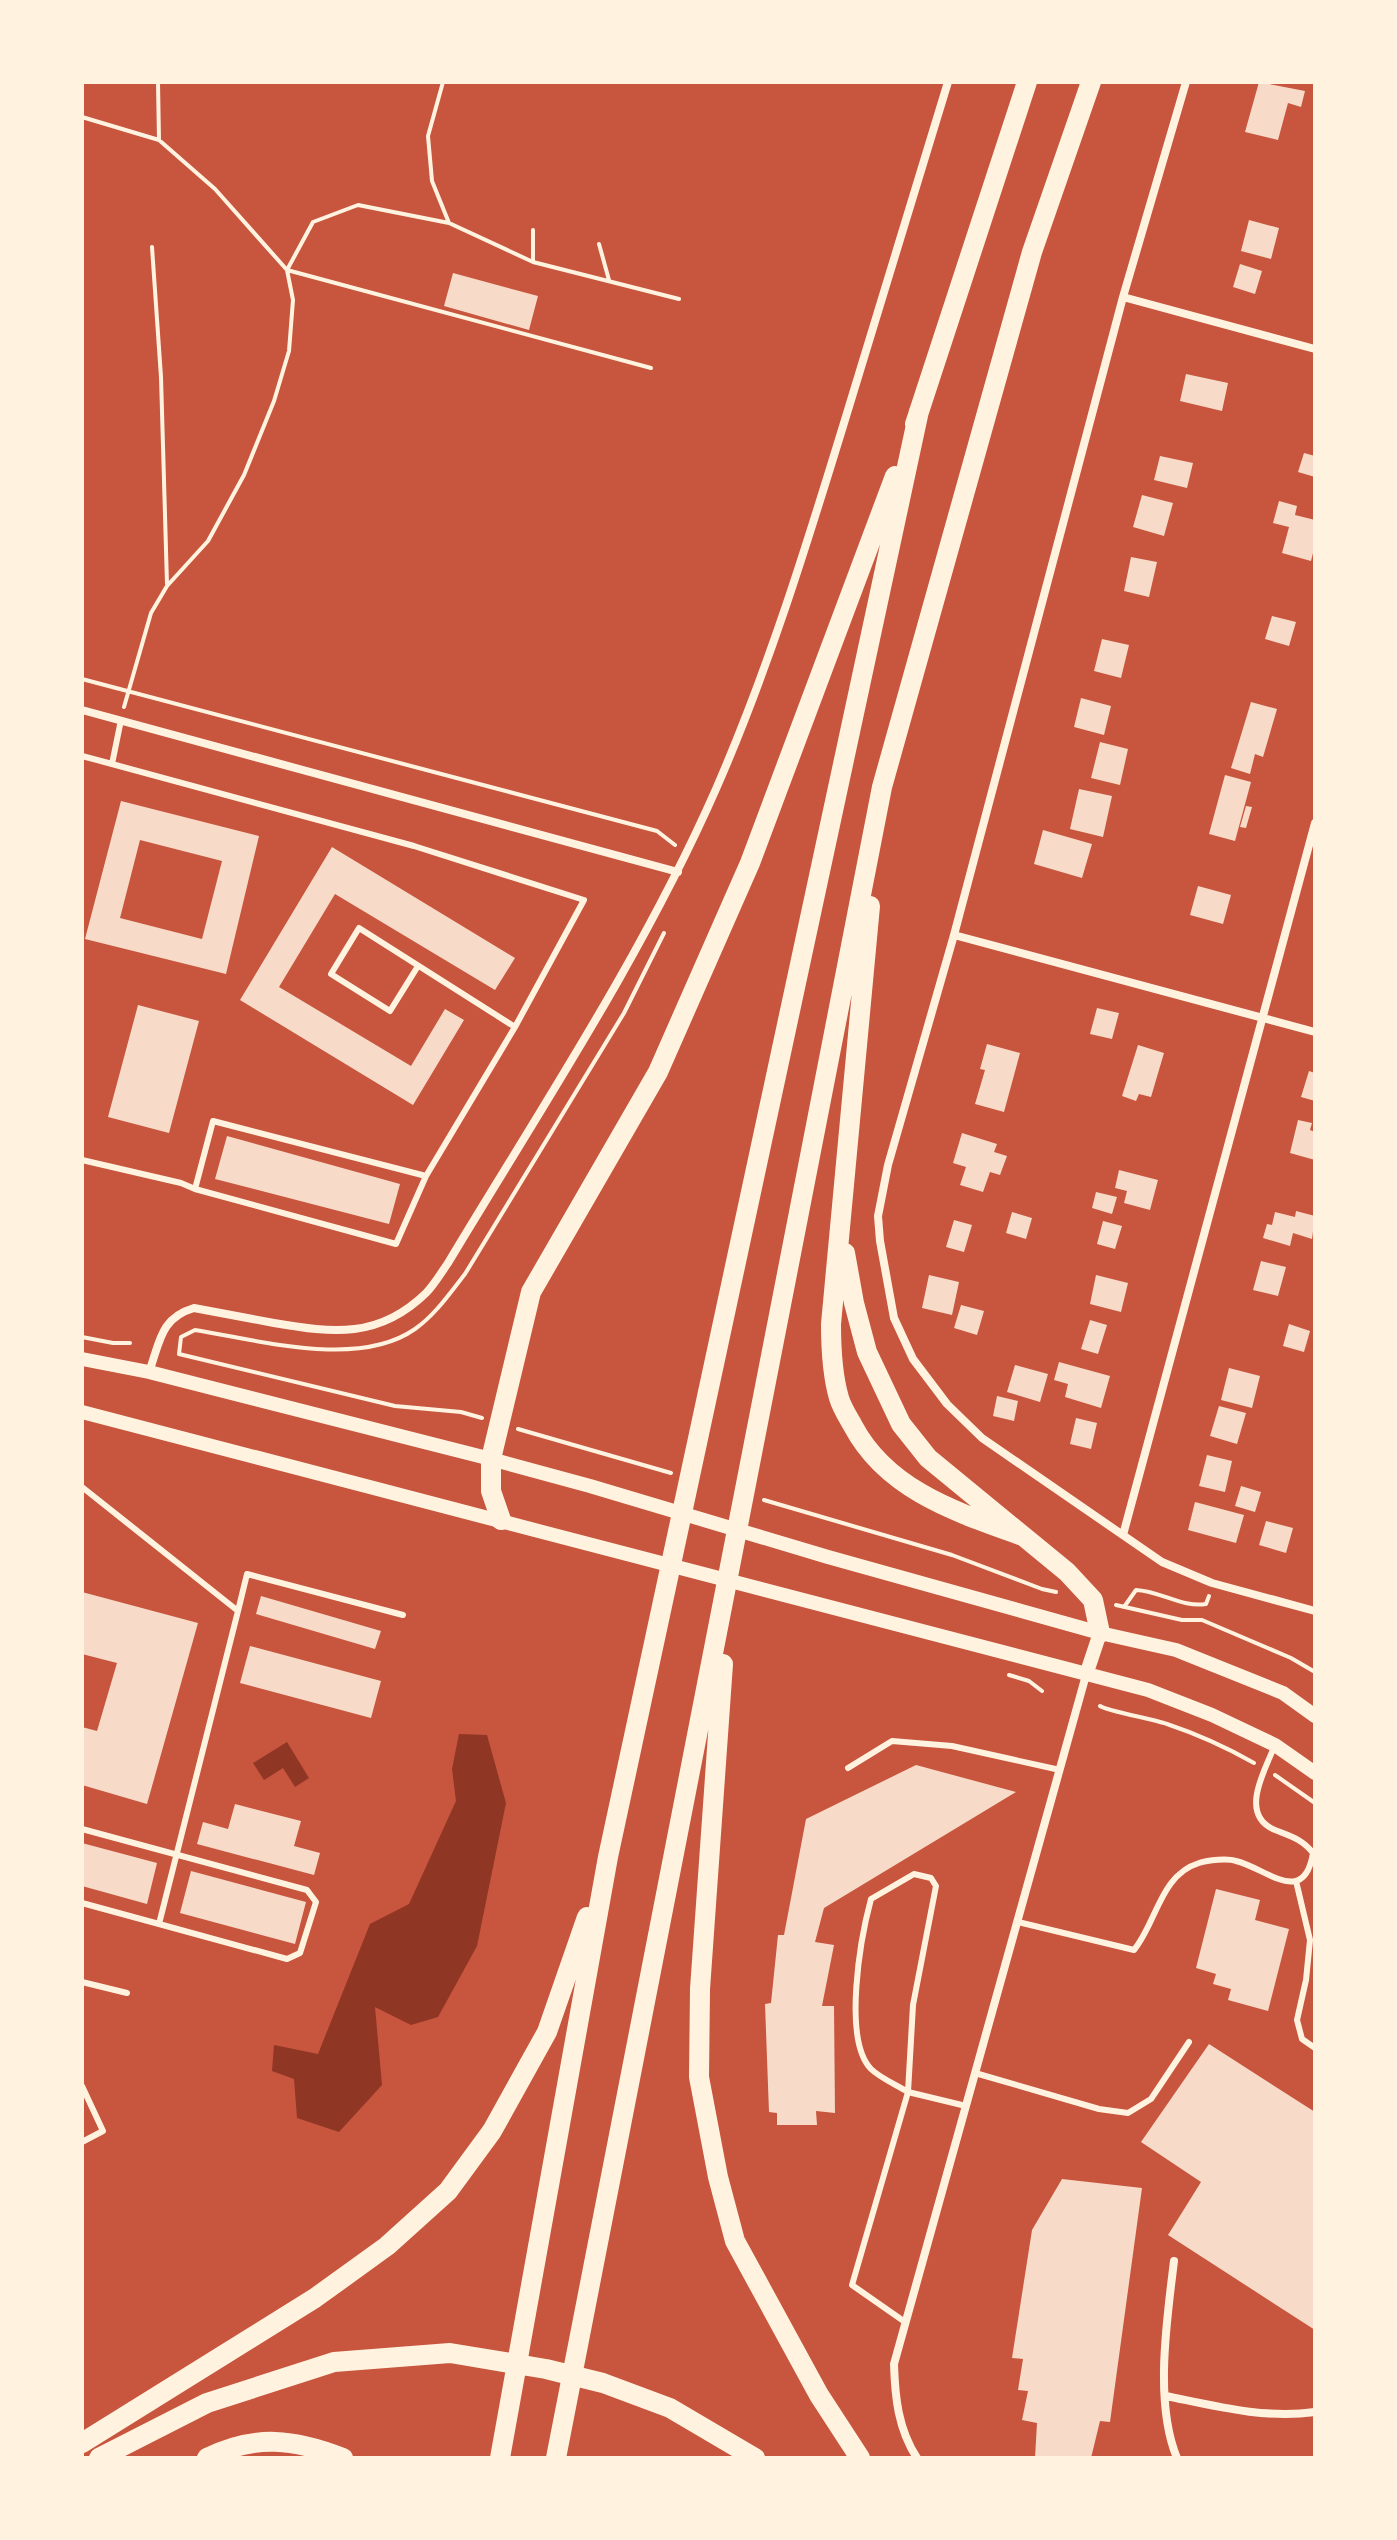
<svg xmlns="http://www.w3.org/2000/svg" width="1397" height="2540" viewBox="0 0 1397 2540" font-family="'Nunito Sans',sans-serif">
	<rect width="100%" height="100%" fill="#c8553d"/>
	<!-- water -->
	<path fill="#8f3625" d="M459 1734 487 1735 506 1803 477 1946 438 2017 411 2025 375 2007 382 2085 339 2132 297 2118 294 2079 272 2071 274 2045 318 2054 370 1924 409 1904 456 1801 452 1769Z
		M287 1742 309 1778 295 1787 283 1768 264 1780 253 1763Z"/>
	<!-- building -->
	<path fill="#f7dbc8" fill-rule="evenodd" d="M1259 82 1305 91 1301 107 1288 103 1278 140 1245 132Z
		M1249 220 1279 228 1271 259 1241 251Z
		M1240 264 1262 271 1255 294 1233 287Z
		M453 273 538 296 529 330 444 306Z
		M1186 374 1228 383 1222 411 1180 401Z
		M1304 453 1315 456V477L1298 472Z
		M1160 456 1193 463 1187 488 1154 480Z
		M1142 495 1173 503 1164 536 1133 527Z
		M1279 501 1297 506 1295 515 1315 520V545L1311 561 1282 553 1289 527 1273 523Z
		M1131 557 1157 562 1149 597 1124 591Z
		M1272 616 1296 622 1289 646 1265 639Z
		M1102 639 1129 645 1121 678 1094 671Z
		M1081 698 1111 706 1104 735 1074 727Z
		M1251 702 1277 709 1263 757 1255 754 1250 774 1231 768Z
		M1100 742 1128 749 1120 785 1091 778Z
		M1225 775 1251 782 1235 841 1209 834Z
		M1079 789 1112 796 1103 837 1070 829Z
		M121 801 259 836 226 974 85 939ZM140 840 222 861 202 939 120 918Z
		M1246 806 1252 807 1246 828 1240 827Z
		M1043 830 1092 844 1082 878 1034 864Z
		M332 847 515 958 495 990 335 894 279 987 411 1066 445 1009 464 1020 413 1105 240 1000Z
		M1198 886 1231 895 1223 924 1190 915Z
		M138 1005 199 1021 169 1133 108 1117Z
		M1097 1008 1119 1013 1112 1039 1090 1034Z
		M987 1044 1020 1053 1004 1112 975 1104 985 1070 980 1069Z
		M1138 1045 1164 1053 1151 1097 1139 1094 1136 1101 1122 1096Z
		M1309 1071 1315 1073V1101L1301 1097Z
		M1298 1120 1312 1123 1310 1130 1315 1132V1160L1290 1153Z
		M962 1133 997 1144 994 1152 1007 1156 1000 1175 990 1172 983 1192 960 1185 966 1167 953 1163Z
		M227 1136 400 1184 389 1224 215 1179Z
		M1119 1170 1158 1180 1150 1210 1124 1203 1127 1191 1115 1188Z
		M1096 1192 1117 1197 1112 1214 1092 1208Z
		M1296 1211 1315 1216 1312 1239 1293 1233 1290 1246 1263 1238 1267 1224 1272 1225 1275 1212 1295 1217Z
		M1012 1212 1032 1218 1026 1239 1006 1233Z
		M954 1220 972 1225 964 1252 946 1247Z
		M1103 1221 1122 1226 1115 1249 1097 1244Z
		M1261 1261 1286 1267 1278 1296 1253 1290Z
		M929 1275 959 1282 952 1315 922 1308Z
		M1096 1275 1128 1283 1121 1312 1090 1304Z
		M961 1305 984 1311 977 1335 954 1328Z
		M1090 1320 1107 1325 1098 1354 1081 1349Z
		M1289 1324 1310 1331 1304 1352 1283 1346Z
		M1059 1362 1110 1376 1101 1408 1065 1397 1068 1384 1054 1380Z
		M1015 1365 1048 1374 1040 1402 1007 1392Z
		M1229 1368 1260 1376 1252 1408 1221 1400Z
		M997 1396 1018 1401 1014 1421 993 1416Z
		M1219 1406 1246 1413 1237 1444 1210 1436Z
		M1076 1418 1097 1423 1091 1449 1070 1444Z
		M1207 1455 1232 1461 1225 1492 1199 1486Z
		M1241 1486 1261 1492 1255 1512 1235 1506Z
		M1195 1502 1244 1515 1236 1543 1188 1530Z
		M1266 1521 1293 1528 1286 1553 1259 1545Z
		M82 1592 198 1623 147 1804 82 1785V1727L97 1731 117 1663 82 1654Z
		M261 1596 381 1631 375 1649 256 1614Z
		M250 1646 381 1681 371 1718 240 1683Z
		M916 1765 1016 1792 824 1908 815 1942 834 1945 822 2006H834L835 2113 816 2111 817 2125H777V2113L769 2112 765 2004 771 2003 778 1935H784L806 1819Z
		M235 1804 301 1821 294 1846 320 1853 314 1875 197 1844 203 1822 228 1829Z
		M82 1843 157 1863 147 1904 82 1886Z
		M191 1871 306 1902 295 1944 180 1913Z
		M1216 1889 1260 1900 1255 1920 1289 1929 1268 2011 1228 2000 1231 1989 1213 1984 1216 1974 1196 1968Z
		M1209 2044 1315 2112V2330L1168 2235 1201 2182 1141 2142Z
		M1062 2179 1142 2188 1110 2422 1100 2421 1091 2458H1035L1037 2423 1022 2420 1028 2391 1018 2390 1023 2359 1012 2358 1032 2230Z"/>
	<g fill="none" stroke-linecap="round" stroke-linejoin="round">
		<!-- path -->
		<path stroke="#fff3e0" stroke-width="4" d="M158 82 159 140
			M443 82 428 136 432 181 449 223
			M82 117 159 140 215 189 287 270 293 300 289 351 274 401 244 475 208 541 167 586 151 613 124 707
			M533 230V262
			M599 244 609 280
			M152 247 161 377 167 584
			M651 368 287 270 313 222 358 205 449 223 533 262 679 299
			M82 679 657 831 675 845
			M82 1337 113 1343H130
			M482 1418 461 1412 395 1406 179 1354 181 1337 195 1330C259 1340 358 1369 415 1329 435 1315 450 1293 465 1274L624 1013 664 933
			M518 1429 671 1473
			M764 1500 952 1555 1042 1589 1056 1592
			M1116 1605 1182 1620H1202L1291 1658 1315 1672
			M1124 1607 1136 1590C1160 1591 1183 1608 1206 1604L1209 1596
			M1009 1675 1029 1681 1042 1691
			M1100 1706C1107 1711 1153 1719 1167 1724 1197 1734 1226 1747 1254 1763
			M1275 1775 1315 1803"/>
		<!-- service -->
		<path stroke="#fff3e0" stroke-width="6" d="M82 756 112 764 121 720
			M418 966 390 1011 331 974 359 928 515 1027
			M82 1160 181 1183 195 1189 396 1244 426 1176 515 1027 584 900 414 846 112 764
			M195 1189 213 1121 426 1176
			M82 1487 238 1611 159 1924 82 1903
			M238 1611 247 1574 403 1615
			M848 1768 892 1741 952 1746 1060 1770
			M82 1829 307 1890 316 1902 300 1953 287 1959 159 1924
			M1296 1881 1310 1940 1306 1980 1297 2020 1302 2039 1315 2048
			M1018 1922 1134 1950C1157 1922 1160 1875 1199 1863 1208 1860 1228 1858 1236 1861 1266 1868 1304 1908 1313 1853 1302 1839 1290 1836 1275 1830 1238 1815 1265 1770 1275 1745
			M82 1982 127 1993
			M975 2073 1099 2109 1128 2113 1151 2099 1189 2042
			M82 2086 103 2131 82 2142
			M905 2322 852 2285 908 2092C897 2085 880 2078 871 2069 842 2039 861 1936 871 1899L914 1874 931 1878 936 1886 913 2005 908 2092 966 2106"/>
		<!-- minor -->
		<path stroke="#fff3e0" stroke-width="8" d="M1186 82 1123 297 954 935 888 1165 878 1216 880 1241 894 1318 913 1359 947 1404 982 1438 1162 1562 1212 1583 1315 1611
			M1123 297 1315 349
			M82 710 678 872
			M954 935 1315 1032
			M149 1372C160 1342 160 1318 194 1308 220 1313 247 1318 274 1323 333 1333 379 1339 426 1293 434 1285 441 1273 448 1263 541 1108 643 955 716 789 768 670 806 547 844 423 879 309 913 196 948 82
			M1123 1535 1315 823
			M1174 2261C1167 2319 1154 2403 1177 2458
			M1166 2396C1215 2406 1264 2419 1315 2412
			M917 2458C898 2429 895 2397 894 2364L1086 1675"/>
		<!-- tertiary -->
		<path stroke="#fff3e0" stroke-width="14" d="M82 1359 149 1372 491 1459 590 1486 828 1557 1100 1633 1176 1650 1283 1693 1315 1716
			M82 1412 1148 1690 1212 1715 1275 1745 1315 1773
			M1086 1675 1100 1633"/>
		<!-- motorway -->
		<path stroke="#fff3e0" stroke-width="20" d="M915 424 1027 82
			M870 906 831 1324C831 1349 832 1374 839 1398 842 1408 848 1417 853 1426 887 1490 956 1512 1020 1535
			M845 1253 854 1303 867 1352 901 1424 928 1458 1067 1572 1093 1600 1100 1633
			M501 1520 491 1491V1459L531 1292 658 1072 750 863 895 476
			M723 1664 700 1989 699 2077 718 2177 735 2241 819 2395 860 2458
			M82 2443 315 2298 387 2246 448 2191 492 2131 547 2032 587 1917
			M99 2458 207 2403 334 2362 450 2353 546 2369 603 2383 670 2408 755 2458
			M207 2458C255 2434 295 2439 343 2458
			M500 2458 608 1857 919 411
			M556 2458 882 787 1032 252 1091 82"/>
	</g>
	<!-- border -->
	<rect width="1397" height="2540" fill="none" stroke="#fff3e0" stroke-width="168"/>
</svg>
